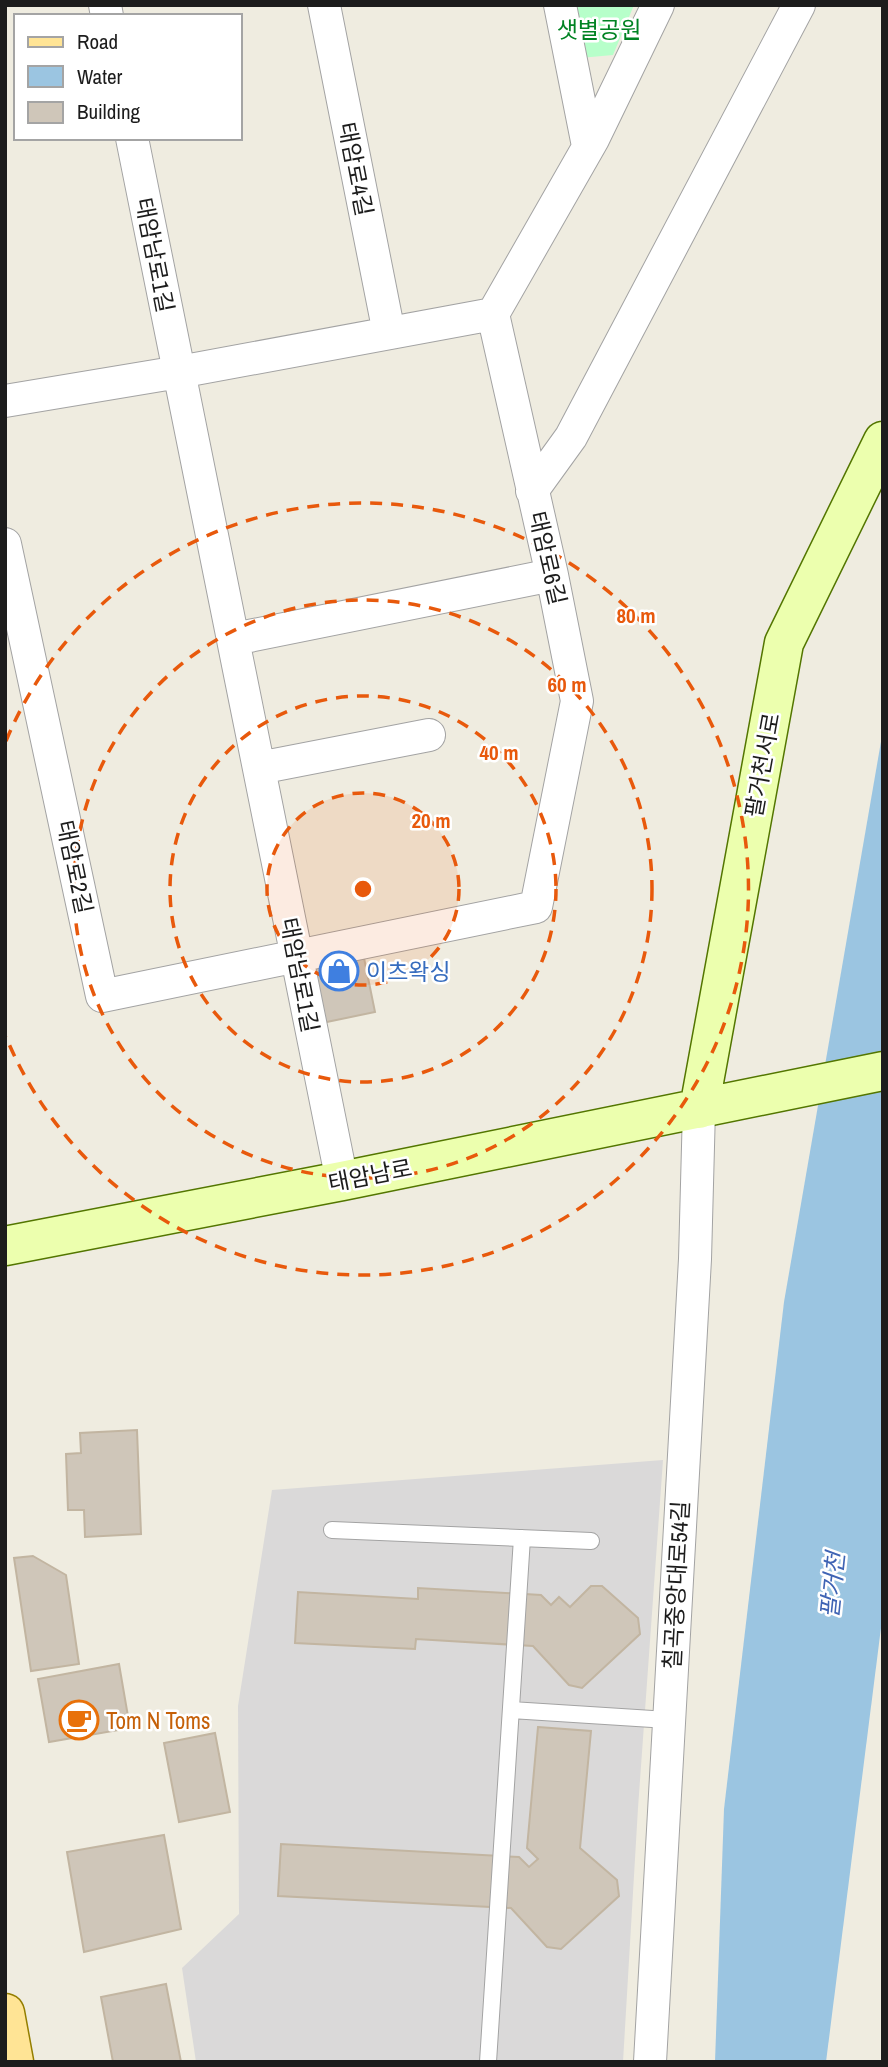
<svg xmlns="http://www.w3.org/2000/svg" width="888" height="2067" viewBox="0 0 888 2067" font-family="'Archivo Narrow','Noto Sans KR',sans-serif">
	<rect width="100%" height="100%" fill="#efece0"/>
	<!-- residential -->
	<path fill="#dad9d9" d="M663 1460 638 1808 623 2062H196L182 1968 239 1914 238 1706 272 1490Z"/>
	<!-- park -->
	<path fill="#b7ffca" d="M570 5H634L613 55 580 58Z"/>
	<!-- water -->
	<path fill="#9bc5e1" d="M883 730V1612L826 2062H715L724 1809 784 1302Z"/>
	<!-- building -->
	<path fill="#cfc6b9" stroke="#c2b5a1" stroke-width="2" d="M363 953 375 1012 317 1024 308 979 321 962Z
		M137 1430 141 1534 85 1537 84 1510H68L66 1454 81 1453 80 1433Z
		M33 1556 66 1575 79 1664 31 1671 14 1558Z
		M591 1586H602L638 1618 640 1634 582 1688 569 1685 533 1646 416 1639 415 1649 295 1643 298 1592 418 1599V1588L541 1595 551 1605 559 1597 570 1607Z
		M119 1664 130 1728 49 1742 38 1679Z
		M538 1727 591 1731 580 1848 617 1880 619 1896 561 1949 547 1947 511 1908 278 1896 281 1844 519 1857 529 1867 538 1859 527 1848Z
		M215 1733 230 1812 179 1822 164 1743Z
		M164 1835 181 1929 84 1952 67 1852Z
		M166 1984 181 2062H113L101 1997Z"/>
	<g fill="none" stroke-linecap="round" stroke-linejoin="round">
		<defs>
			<path id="lane" d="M332 1530 591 1541
				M511 1710 668 1720
				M488 2062 522 1538"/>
			<path id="street" d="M105 5 107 16
				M324 5 389 333
				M560 5 588 146
				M132 138 342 1181
				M5 401 179 372 493 314
				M532 491 571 437 799 5
				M5 544 102 996 536 907 577 701 552 575 493 314 593 139 658 5
				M234 639 552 575
				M259 768 429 735
				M650 2062 695 1259 699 1109"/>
			<path id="secondary" d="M699 1109 784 643 883 441
				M5 1246 342 1181 883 1071"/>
			<path id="primary" d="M5 2013 14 2062"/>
		</defs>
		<!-- lane casing -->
		<use href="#lane" stroke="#a3a3a3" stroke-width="18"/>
		<!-- street casing -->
		<use href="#street" stroke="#a3a3a3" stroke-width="34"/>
		<!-- secondary casing -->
		<use href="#secondary" stroke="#537600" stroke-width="41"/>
		<!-- primary casing -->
		<use href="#primary" stroke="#947e00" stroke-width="41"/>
		<!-- lane -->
		<use href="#lane" stroke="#fff" stroke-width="16"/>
		<!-- street -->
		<use href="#street" stroke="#fff" stroke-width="32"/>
		<!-- secondary -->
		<use href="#secondary" stroke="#ecffae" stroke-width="38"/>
		<!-- primary -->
		<use href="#primary" stroke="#ffe495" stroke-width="38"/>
	</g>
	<!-- distance rings -->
	<circle cx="363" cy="889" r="96" fill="#e8590c" fill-opacity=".12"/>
	<g fill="none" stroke="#e8590c" stroke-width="3.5" stroke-dasharray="12 9">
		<circle cx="363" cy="889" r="96"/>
		<circle cx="363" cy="889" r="193"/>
		<circle cx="363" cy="889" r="289"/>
		<path d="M6 741A386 386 0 1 1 6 1037"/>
	</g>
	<!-- icons -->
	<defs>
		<symbol id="shop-ring" viewBox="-11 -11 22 22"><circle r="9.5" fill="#fff" stroke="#3f7fe0" stroke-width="1.5"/><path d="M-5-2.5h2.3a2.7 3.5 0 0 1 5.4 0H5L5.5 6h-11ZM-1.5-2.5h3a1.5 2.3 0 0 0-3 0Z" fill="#3f7fe0"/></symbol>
		<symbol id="cafe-ring" viewBox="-11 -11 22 22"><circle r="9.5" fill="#fff" stroke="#e8710a" stroke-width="1.5"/><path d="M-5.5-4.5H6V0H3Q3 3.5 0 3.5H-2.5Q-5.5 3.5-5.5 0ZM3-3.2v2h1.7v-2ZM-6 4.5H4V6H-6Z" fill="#e8710a"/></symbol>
	</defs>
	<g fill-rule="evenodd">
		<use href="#shop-ring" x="317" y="949" width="44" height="44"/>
		<use href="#cafe-ring" x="57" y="1698" width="44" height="44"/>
	</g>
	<g text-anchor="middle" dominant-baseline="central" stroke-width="5" stroke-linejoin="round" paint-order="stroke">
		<!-- park labels -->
		<g font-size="23" fill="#008323" stroke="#fff">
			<text x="599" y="29">샛별공원</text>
		</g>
		<!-- street labels -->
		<g font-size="23" fill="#1c1c1c" stroke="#fff">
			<text transform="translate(356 169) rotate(79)">태암로4길</text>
			<text transform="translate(155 255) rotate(79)">태암남로1길</text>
			<text transform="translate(548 558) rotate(77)">태암로6길</text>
			<text transform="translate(762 765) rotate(-80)">팔거천서로</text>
			<text transform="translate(75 867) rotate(78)">태암로2길</text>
			<text transform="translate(300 975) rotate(79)">태암남로1길</text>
			<text transform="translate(370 1175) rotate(-11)">태암남로</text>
			<text transform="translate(676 1585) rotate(-87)">칠곡중앙대로54길</text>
		</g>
		<!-- shop labels -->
		<g font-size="23" fill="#366cbe" stroke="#fff" text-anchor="start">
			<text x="366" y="971">이츠왁싱</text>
		</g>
		<!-- food labels -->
		<g font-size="23" fill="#c56008" stroke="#fff" text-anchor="start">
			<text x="106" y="1720">Tom N Toms</text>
		</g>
		<!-- water labels -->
		<g font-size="24" font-style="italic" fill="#3f64b4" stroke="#fff">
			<text transform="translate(832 1585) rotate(-84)">팔거천</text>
		</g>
	</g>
	<circle cx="363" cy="889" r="10" fill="#e8590c" stroke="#fff" stroke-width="3.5"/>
	<g font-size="21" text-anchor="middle" font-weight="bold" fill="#e8590c" stroke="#fff" stroke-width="5" stroke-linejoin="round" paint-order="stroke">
		<text x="636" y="623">80 m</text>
		<text x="567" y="692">60 m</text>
		<text x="499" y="760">40 m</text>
		<text x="431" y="828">20 m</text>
	</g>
	<!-- border -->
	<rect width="888" height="2067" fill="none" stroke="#1c1c1c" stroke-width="14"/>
	<!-- legend -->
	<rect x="14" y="14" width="228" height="126" fill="#ffffff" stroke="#a4a4a4" stroke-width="2"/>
	<rect x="28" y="37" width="35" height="10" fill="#ffe495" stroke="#a4a4a4" stroke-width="2"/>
	<text x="77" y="49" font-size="21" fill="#1c1c1c">Road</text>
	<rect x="28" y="66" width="35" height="21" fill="#9bc5e1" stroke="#a4a4a4" stroke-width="2"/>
	<text x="77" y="84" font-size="21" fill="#1c1c1c">Water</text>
	<rect x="28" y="102" width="35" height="21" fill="#cfc6b9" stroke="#a4a4a4" stroke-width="2"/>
	<text x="77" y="119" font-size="21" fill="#1c1c1c">Building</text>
</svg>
